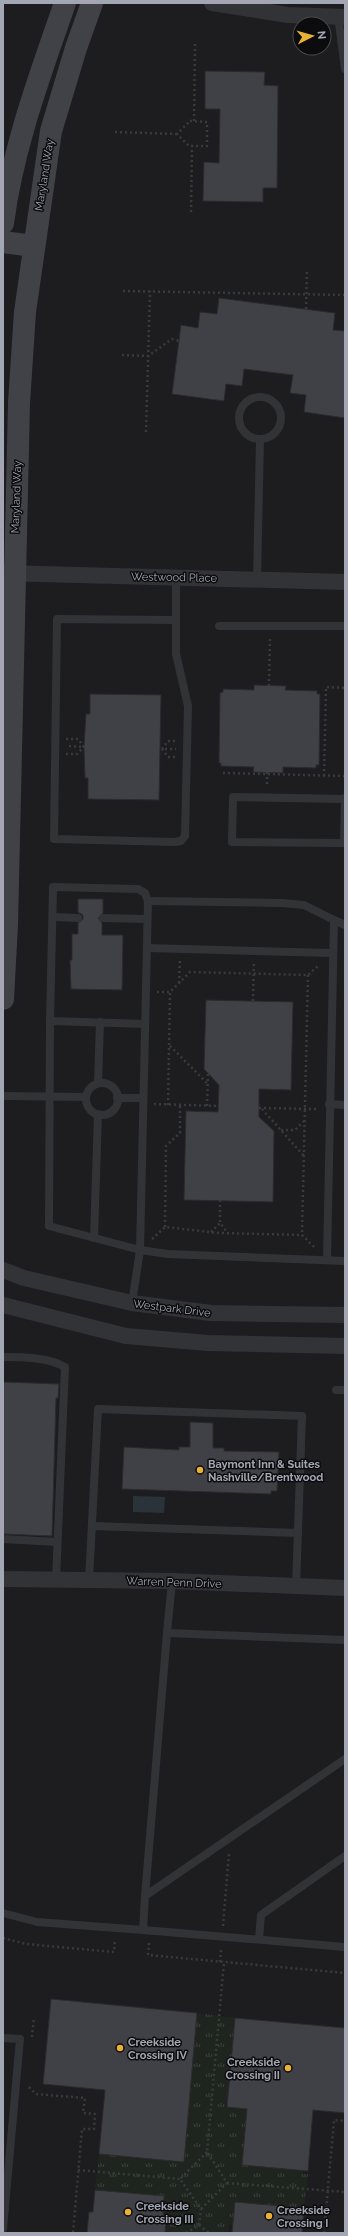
<svg xmlns="http://www.w3.org/2000/svg" width="348" height="2236" font-family="Raleway,sans-serif">
  <style>
    .built { fill: #1d1d20; fill-rule: evenodd }
    .grass { fill: url(#grass-tufts) }
    .water { fill: #2b333a }
    .building { fill: #404146; stroke: #2b2b2f }
    .lines { fill: none; stroke-linecap: round; stroke-linejoin: round }
    .path { stroke: #393a3e; stroke-width: 2.5; stroke-dasharray: 2 3; stroke-linecap: butt }
    .service { stroke: #323337; stroke-width: 8 }
    .minor { stroke: #323337; stroke-width: 16 }
    .secondary { stroke: #414247; stroke-width: 22 }
    .poi-dot { fill: #e7b235; stroke: #0c0c0e; stroke-width: 1.5 }
    .labels { text-anchor: middle; stroke-width: 3; stroke-linejoin: round; paint-order: stroke }
    .street-label { font-size: 11px; fill: #a3a7b3; stroke: #0c0c0e }
    .poi-label { font-size: 11px; font-weight: bold; fill: #a3a7b3; stroke: #0c0c0e; text-anchor: start }
  </style>
  <defs>
    <pattern id="grass-tufts" width="24" height="20" patternUnits="userSpaceOnUse"><rect width="24" height="20" fill="#1e251f"/><path d="M3 7l-1-3M5 7V3M7 7l1-3M15 17l-1-3M17 17v-4M19 17l1-3" fill="none" stroke="#3c423d"/></pattern>
  </defs>
  <rect width="100%" height="100%" fill="#111113"/>
  <path class="built" d="M 3,3 L 345,3 L 345,2233 L 3,2233 ZM 300,24 L 324,24 L 324,48 L 300,48 Z"/>
  <path class="grass" d="M 197,2013 L 235,2018 L 227,2107 L 247,2109 L 242,2165 L 303,2170 L 303,2174 L 308,2174 L 304,2208 L 235,2202 L 233,2225 L 229,2224 L 228,2233 L 165,2233 L 166,2219 L 163,2218 L 164,2196 L 95,2190 L 99,2154 L 184,2162 Z"/>
  <path class="water" d="M 133,1496 L 165,1497 L 164,1513 L 133,1512 Z"/>
  <g class="building">
    <path d="M 205,71 L 265,72 L 264,85 L 278,86 L 277,188 L 263,188 L 263,202 L 203,201 L 204,162 L 219,163 L 220,109 L 205,109 Z"/>
    <path d="M 219,298 L 335,313 L 333,330 L 345,331 L 345,418 L 304,412 L 306,395 L 290,393 L 293,375 L 244,369 L 242,386 L 226,384 L 224,401 L 172,394 L 181,325 L 198,328 L 200,312 L 217,314 Z"/>
    <path d="M 254,685 L 286,686 L 285,690 L 317,691 L 317,694 L 320,694 L 319,765 L 316,765 L 316,768 L 283,767 L 283,773 L 253,772 L 254,767 L 221,766 L 221,763 L 219,763 L 220,693 L 223,692 L 223,689 L 254,690 Z"/>
    <path d="M 90,694 L 161,695 L 159,800 L 88,799 L 88,778 L 85,778 L 84,747 L 86,714 L 90,714 Z"/>
    <path d="M 78,899 L 103,899 L 103,913 L 98,918 L 102,923 L 102,935 L 123,935 L 122,990 L 71,989 L 70,960 L 72,960 L 72,934 L 78,934 L 78,923 L 83,919 L 83,915 L 78,912 Z"/>
    <path d="M 206,1000 L 293,1002 L 291,1090 L 259,1089 L 259,1117 L 274,1131 L 273,1202 L 184,1200 L 186,1111 L 218,1112 L 219,1085 L 204,1069 Z"/>
    <path d="M 3,1382 L 59,1384 L 58,1398 L 56,1398 L 52,1536 L 3,1534 Z"/>
    <path d="M 190,1422 L 213,1423 L 213,1448 L 224,1448 L 224,1451 L 279,1452 L 277,1491 L 271,1491 L 271,1494 L 122,1489 L 124,1447 L 179,1450 L 179,1447 L 190,1447 Z"/>
    <path d="M 51,1999 L 197,2013 L 184,2162 L 99,2154 L 105,2090 L 43,2084 Z"/>
    <path d="M 235,2018 L 345,2028 L 345,2113 L 313,2110 L 308,2171 L 242,2165 L 247,2109 L 227,2107 Z"/>
    <path d="M 95,2190 L 164,2196 L 163,2218 L 166,2219 L 165,2233 L 87,2233 L 89,2212 L 93,2212 Z"/>
    <path d="M 235,2202 L 304,2208 L 302,2233 L 232,2233 Z"/>
  </g>
  <g class="lines">
    <g class="path">
      <path d="M 190,121 L 207,122 L 207,146 L 189,146 L 177,134 Z"/>
      <path d="M 194,121 L 195,43"/>
      <path d="M 115,132 L 177,134"/>
      <path d="M 191,212 L 192,146"/>
      <path d="M 123,291 L 345,295"/>
      <path d="M 306,309 L 307,270"/>
      <path d="M 122,355 L 148,356 L 172,339 L 179,341"/>
      <path d="M 146,432 L 150,291"/>
      <path d="M 269,686 L 270,638"/>
      <path d="M 66,739 L 78,739 L 84,747 L 67,746"/>
      <path d="M 175,741 L 168,741 L 162,749 L 176,749"/>
      <path d="M 162,749 L 168,757 L 176,757"/>
      <path d="M 66,754 L 77,754 L 84,747"/>
      <path d="M 267,772 L 267,786"/>
      <path d="M 223,773 L 345,776"/>
      <path d="M 324,776 L 326,687 L 345,688"/>
      <path d="M 308,975 L 302,1235 L 314,1247"/>
      <path d="M 179,983 L 180,960"/>
      <path d="M 157,992 L 170,992"/>
      <path d="M 253,1001 L 254,962"/>
      <path d="M 170,1046 L 208,1084"/>
      <path d="M 154,1104 L 219,1106"/>
      <path d="M 168,1105 L 170,992 L 190,972 L 308,975 L 319,965"/>
      <path d="M 207,1106 L 208,1073"/>
      <path d="M 259,1108 L 318,1109"/>
      <path d="M 262,1109 L 304,1156"/>
      <path d="M 281,1130 L 295,1130 L 305,1120"/>
      <path d="M 220,1200 L 220,1223"/>
      <path d="M 165,1227 L 166,1146 L 180,1133 L 180,1105"/>
      <path d="M 211,1232 L 220,1223 L 228,1233"/>
      <path d="M 152,1239 L 165,1227 L 219,1233 L 302,1235"/>
      <path d="M 223,1926 L 229,1853"/>
      <path d="M 3,1938 L 26,1944 L 114,1952 L 115,1939"/>
      <path d="M 149,1943 L 148,1955 L 345,1973"/>
      <path d="M 220,1962 L 221,1949"/>
      <path d="M 32,2037 L 34,2017"/>
      <path d="M 29,2087 L 36,2094 L 85,2098 L 83,2113 L 95,2114 L 94,2129 L 82,2129 L 73,2233"/>
      <path d="M 207,2152 L 180,2179 L 201,2209 L 227,2183 L 207,2152 L 224,1962"/>
      <path d="M 78,2170 L 180,2179"/>
      <path d="M 227,2183 L 345,2192"/>
      <path d="M 199,2225 L 201,2209"/>
      <path d="M 199,2225 L 209,2233"/>
      <path d="M 186,2233 L 199,2225"/>
      <path d="M 324,2233 L 334,2120 L 345,2121"/>
    </g>
    <g class="service">
      <path d="M 338,16 L 345,69"/>
      <circle cx="260" cy="418" r="21"/>
      <path d="M 176,577 L 176,654 L 188,706 L 185,836 L 181,841 L 175,842 L 54,839 L 57,619 L 176,620"/>
      <path d="M 257,579 L 260,440"/>
      <path d="M 219,626 L 345,626"/>
      <path d="M 345,799 L 233,797 L 232,842 L 344,843 L 345,798"/>
      <path d="M 148,901 L 282,903 L 304,905 L 334,920 L 327,1260"/>
      <path d="M 53,917 L 78,918"/>
      <path d="M 103,918 L 147,919"/>
      <path d="M 334,920 L 345,925"/>
      <path d="M 147,948 L 332,953"/>
      <path d="M 50,1021 L 145,1024"/>
      <path d="M 98,1083 L 100,1022"/>
      <circle cx="102" cy="1099" r="16"/>
      <path d="M 3,1096 L 86,1097"/>
      <path d="M 117,1098 L 143,1098"/>
      <path d="M 329,1104 L 345,1105"/>
      <path d="M 94,1238 L 98,1114"/>
      <path d="M 132,1303 L 140,1250 L 148,901 L 145,893 L 138,889 L 53,887 L 50,1021 L 49,1226 L 140,1250 L 168,1254 L 345,1261"/>
      <path d="M 3,1357 C 23,1357 47,1357 65,1367 L 56,1580"/>
      <path d="M 336,1390 L 345,1390"/>
      <path d="M 92,1526 L 298,1533"/>
      <path d="M 3,1539 L 57,1542"/>
      <path d="M 89,1580 L 98,1409 L 302,1416 L 296,1587"/>
      <path d="M 172,1581 L 167,1633 L 345,1640"/>
      <path d="M 145,1896 L 167,1633"/>
      <path d="M 3,1913 L 37,1922 L 143,1930 L 145,1896 L 345,1759"/>
      <path d="M 143,1930 L 345,1947"/>
      <path d="M 259,1939 L 261,1915 L 345,1856"/>
      <path d="M 3,2038 L 20,2039 L 3,2229"/>
    </g>
    <g class="minor">
      <path d="M 212,3 L 288,15 L 345,17"/>
      <path d="M 3,573 L 345,582"/>
      <path d="M 3,1270 L 24,1278 L 132,1303 L 211,1313 L 345,1315"/>
      <path d="M 3,1305 L 126,1336 L 208,1343 L 345,1346"/>
      <path d="M 3,1579 L 172,1581 L 345,1588"/>
    </g>
    <g class="secondary">
      <path d="M 3,223 C 13,147 40,75 65,3"/>
      <path d="M 3,242 L 33,246"/>
      <path d="M 3,999 L 7,925 L 19,403 L 25,312 L 51,131 L 76,48 L 92,3"/>
    </g>
  </g>
  <g class="poi-dot">
    <circle cx="200" cy="1470" r="4"/>
    <circle cx="120" cy="2048" r="4"/>
    <circle cx="288" cy="2068" r="4"/>
    <circle cx="128" cy="2212" r="4"/>
    <circle cx="269" cy="2216" r="4"/>
  </g>
  <g class="labels">
    <g class="street-label">
      <text transform="translate(44 175) rotate(-81)" y="4">Maryland Way</text>
      <text transform="translate(16 497) rotate(-88)" y="4">Maryland Way</text>
      <text transform="translate(174 577) rotate(1)" y="4">Westwood Place</text>
      <text transform="translate(172 1308) rotate(7)" y="4">Westpark Drive</text>
      <text transform="translate(174 1582) rotate(2)" y="4">Warren Penn Drive</text>
    </g>
    <g class="poi-label">
      <text x="208" y="1468">Baymont Inn &amp; Suites<tspan x="208" dy="13">Nashville/Brentwood</tspan></text>
      <text x="128" y="2046">Creekside<tspan x="128" dy="13">Crossing IV</tspan></text>
      <text x="280" y="2066" text-anchor="end">Creekside<tspan x="280" dy="13">Crossing II</tspan></text>
      <text x="136" y="2210">Creekside<tspan x="136" dy="13">Crossing III</tspan></text>
      <text x="277" y="2214">Creekside<tspan x="277" dy="13">Crossing I</tspan></text>
    </g>
  </g>
  <rect width="348" height="2236" fill="none" stroke="#a3a7b3" stroke-width="8"/>
  <g transform="translate(312 36) rotate(84)"><circle r="19" fill="#0c0c0e" stroke="#484a50"/>
  <path d="M0-3L7 15L0 10L-7 15Z" fill="#e7b235"/>
  <text y="-6" font-size="11" font-weight="bold" text-anchor="middle" fill="#a3a7b3">N</text>
  </g>
</svg>
